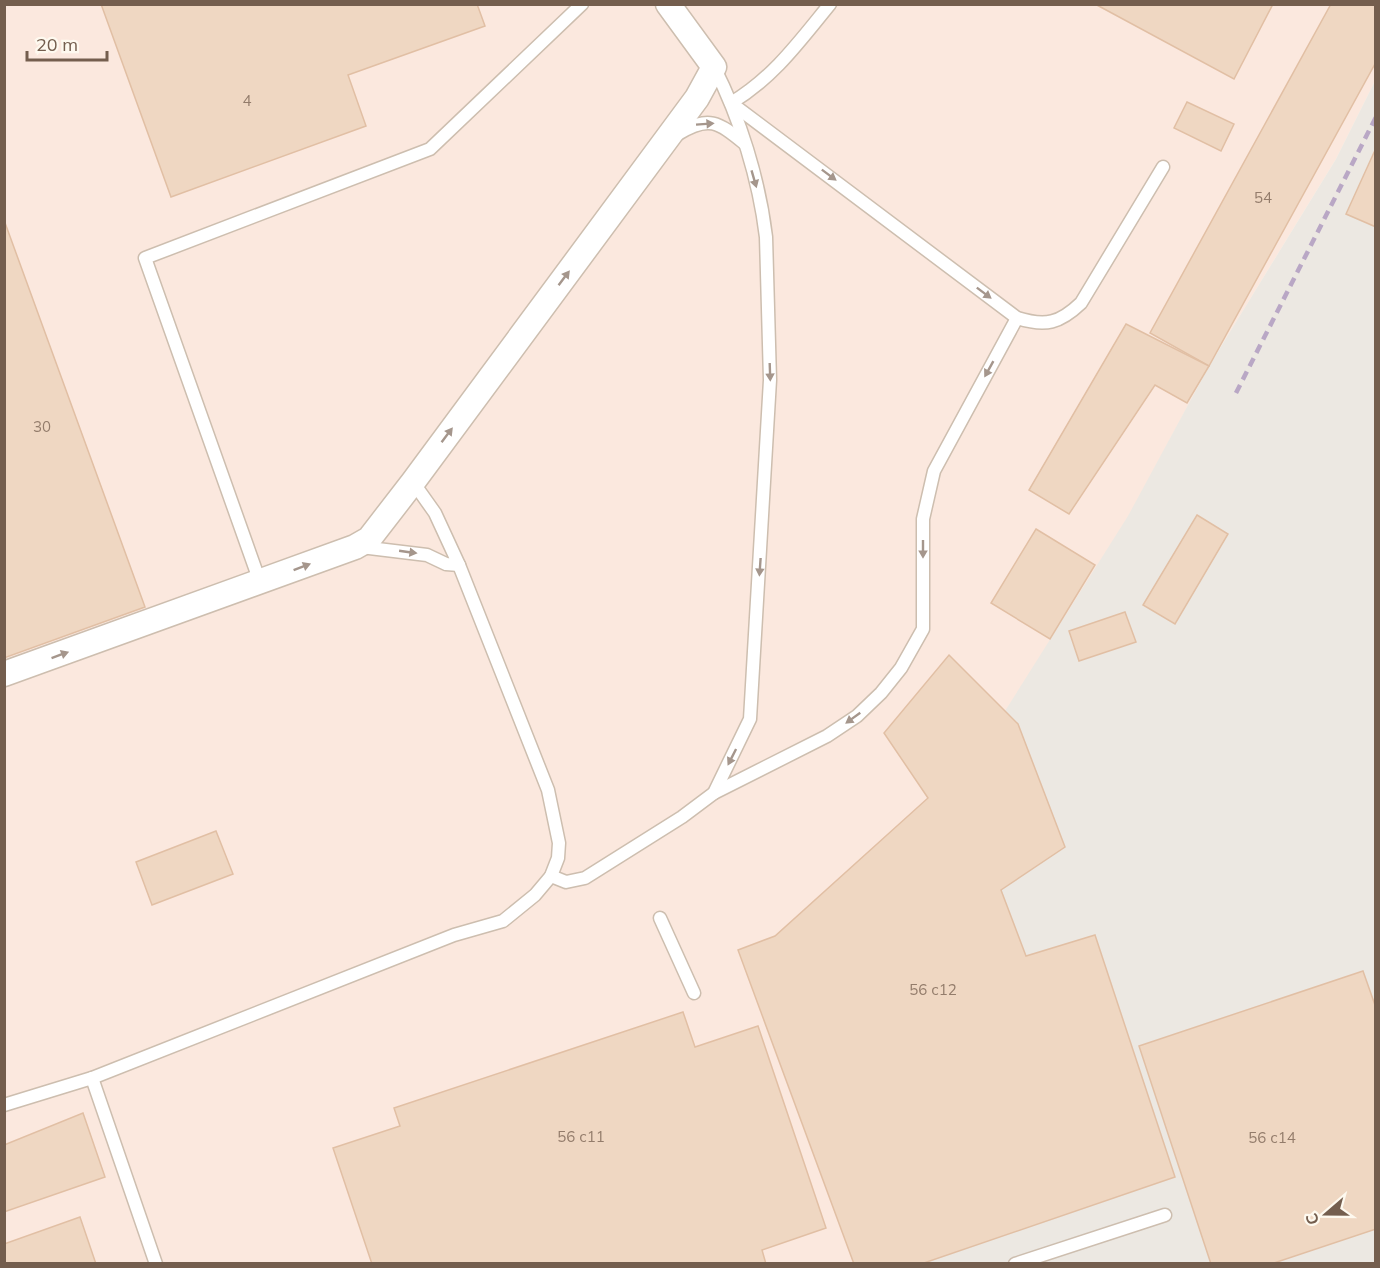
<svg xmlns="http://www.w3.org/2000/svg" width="1380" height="1268" font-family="Mulish,sans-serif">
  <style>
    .commercial { fill: #fbe8de }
    .industrial { fill: #ece8e2 }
    .building { fill: #efd7c2; stroke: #e1bfa4; stroke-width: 1.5 }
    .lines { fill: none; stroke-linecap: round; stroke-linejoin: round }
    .service-casing { stroke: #cdbeaf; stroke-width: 15 }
    .minor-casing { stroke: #cdbeaf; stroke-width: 27 }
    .service { stroke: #fff; stroke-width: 12 }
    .minor { stroke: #fff; stroke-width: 24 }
    .rail { stroke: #b9a7c5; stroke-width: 4.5; stroke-dasharray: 9 6; stroke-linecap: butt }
    .oneway { fill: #a5968c }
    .labels { text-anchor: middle; stroke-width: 4.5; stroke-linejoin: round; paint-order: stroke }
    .number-label { font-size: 15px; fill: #937c6b }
  </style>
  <rect width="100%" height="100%" fill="#fbf5e9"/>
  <path class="commercial" d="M 5,5 L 1375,5 L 1375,81 L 1336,159 L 1209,366 L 1018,724 L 1095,935 L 1175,1177 L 921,1263 L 5,1264 Z"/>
  <path class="industrial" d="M 1375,81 L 1375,1263 L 921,1264 L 1175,1177 L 1095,935 L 1026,956 L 1001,890 L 1018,724 L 1005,711 L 1128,516 L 1209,366 L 1336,159 Z"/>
  <g class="building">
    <path d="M 101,4 L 477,4 L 485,26 L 348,75 L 366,126 L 171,197 Z"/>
    <path d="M 1095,4 L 1273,4 L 1234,79 Z"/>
    <path d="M 1331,4 L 1376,4 L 1376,62 L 1209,366 L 1150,333 Z"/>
    <path d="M 1187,102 L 1234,124 L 1221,151 L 1174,128 Z"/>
    <path d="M 1376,148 L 1376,227 L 1346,214 Z"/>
    <path d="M 4,220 L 145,607 L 4,658 Z"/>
    <path d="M 1126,324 L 1209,366 L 1187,403 L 1155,385 L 1069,514 L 1029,490 Z"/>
    <path d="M 1197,515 L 1228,534 L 1175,624 L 1143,605 Z"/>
    <path d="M 1036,529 L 1095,565 L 1050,639 L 991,603 Z"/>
    <path d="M 1125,612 L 1136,642 L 1079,661 L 1069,631 Z"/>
    <path d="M 949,655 L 1018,724 L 1065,847 L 1001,890 L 1026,956 L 1095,935 L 1175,1177 L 921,1264 L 854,1264 L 738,950 L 775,936 L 928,798 L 884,733 Z"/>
    <path d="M 216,831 L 233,874 L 152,905 L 136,862 Z"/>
    <path d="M 1363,971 L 1376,1008 L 1376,1229 L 1271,1264 L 1211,1264 L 1139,1046 Z"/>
    <path d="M 683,1012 L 695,1047 L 758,1026 L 826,1228 L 762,1250 L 766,1264 L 372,1264 L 333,1148 L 400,1126 L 394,1108 Z"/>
    <path d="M 83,1113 L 105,1177 L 4,1212 L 4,1145 Z"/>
    <path d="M 80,1217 L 96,1264 L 4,1264 L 4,1244 Z"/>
  </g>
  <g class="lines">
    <g class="service-casing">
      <g id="service">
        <path d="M 731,103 L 1017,318 C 1046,327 1060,323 1081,303 L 1163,167"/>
        <path d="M 731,103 C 773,78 799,42 830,4"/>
        <path d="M 678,134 C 709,115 718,122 744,143"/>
        <path d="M 361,547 L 427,555 L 446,564 L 459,565"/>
        <path d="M 260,582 L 145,258 L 430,149 L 582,4"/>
        <path d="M 714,793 L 827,736 L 857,716 L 881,693 L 901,668 L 923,629 L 923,519 L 934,471 L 1017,318"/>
        <path d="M 551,876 L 566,882 L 585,878 L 682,817 L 714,793 L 750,719 L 770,380 L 766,237 C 759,179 740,118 714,67"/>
        <path d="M 660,918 L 694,993"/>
        <path d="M 92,1078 L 156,1264"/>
        <path d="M 4,1105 L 92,1078 L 454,935 L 503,921 L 535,895 L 551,876 L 558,858 L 559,843 L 548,790 L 459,565 L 435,513 L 413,482"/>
        <path d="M 1015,1264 L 1165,1215"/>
      </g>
    </g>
    <g class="minor-casing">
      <path id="minor" d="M 4,674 L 355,547 L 369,539 L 413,482 L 697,98 L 714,67 L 668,4"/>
    </g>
    <use href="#service" class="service"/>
    <use href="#minor" class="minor"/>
    <path class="rail" d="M 1236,393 L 1376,117"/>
  </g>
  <defs><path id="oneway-solid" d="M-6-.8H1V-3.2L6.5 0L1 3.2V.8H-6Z" transform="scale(1.5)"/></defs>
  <g class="oneway">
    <use href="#oneway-solid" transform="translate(705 124) rotate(-4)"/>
    <use href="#oneway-solid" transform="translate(829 175) rotate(37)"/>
    <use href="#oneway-solid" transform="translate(754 179) rotate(74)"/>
    <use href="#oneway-solid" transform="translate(564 278) rotate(-53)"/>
    <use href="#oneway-solid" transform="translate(984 293) rotate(37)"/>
    <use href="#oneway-solid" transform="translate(989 369) rotate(119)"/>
    <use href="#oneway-solid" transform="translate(770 372) rotate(88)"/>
    <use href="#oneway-solid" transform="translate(447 435) rotate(-53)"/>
    <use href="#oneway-solid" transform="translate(923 549) rotate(90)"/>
    <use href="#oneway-solid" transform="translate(408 552) rotate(8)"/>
    <use href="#oneway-solid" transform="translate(302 567) rotate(-21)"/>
    <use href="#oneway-solid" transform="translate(760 567) rotate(94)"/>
    <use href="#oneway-solid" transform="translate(60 655) rotate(-20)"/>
    <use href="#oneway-solid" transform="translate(853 718) rotate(144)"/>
    <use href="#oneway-solid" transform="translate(732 757) rotate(117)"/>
  </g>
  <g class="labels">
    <g class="number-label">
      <text x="247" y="106">4</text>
      <text x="1263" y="203">54</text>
      <text x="42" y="432">30</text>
      <text x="933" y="995">56 с12</text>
      <text x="581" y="1142">56 с11</text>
      <text x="1272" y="1143">56 с14</text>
    </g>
  </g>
  <rect width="1380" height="1268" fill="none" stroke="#745e4e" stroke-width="12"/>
  <g transform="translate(1326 1214) rotate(250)" stroke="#fef9ef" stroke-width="4.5" paint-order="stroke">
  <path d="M0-4.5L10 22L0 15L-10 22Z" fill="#745e4e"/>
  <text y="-9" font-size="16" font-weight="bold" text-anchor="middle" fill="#745e4e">С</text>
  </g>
  <path d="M27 51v9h80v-9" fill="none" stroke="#745e4e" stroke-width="3"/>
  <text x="36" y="51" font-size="18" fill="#745e4e" stroke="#fef9ef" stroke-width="4.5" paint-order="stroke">20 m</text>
</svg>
